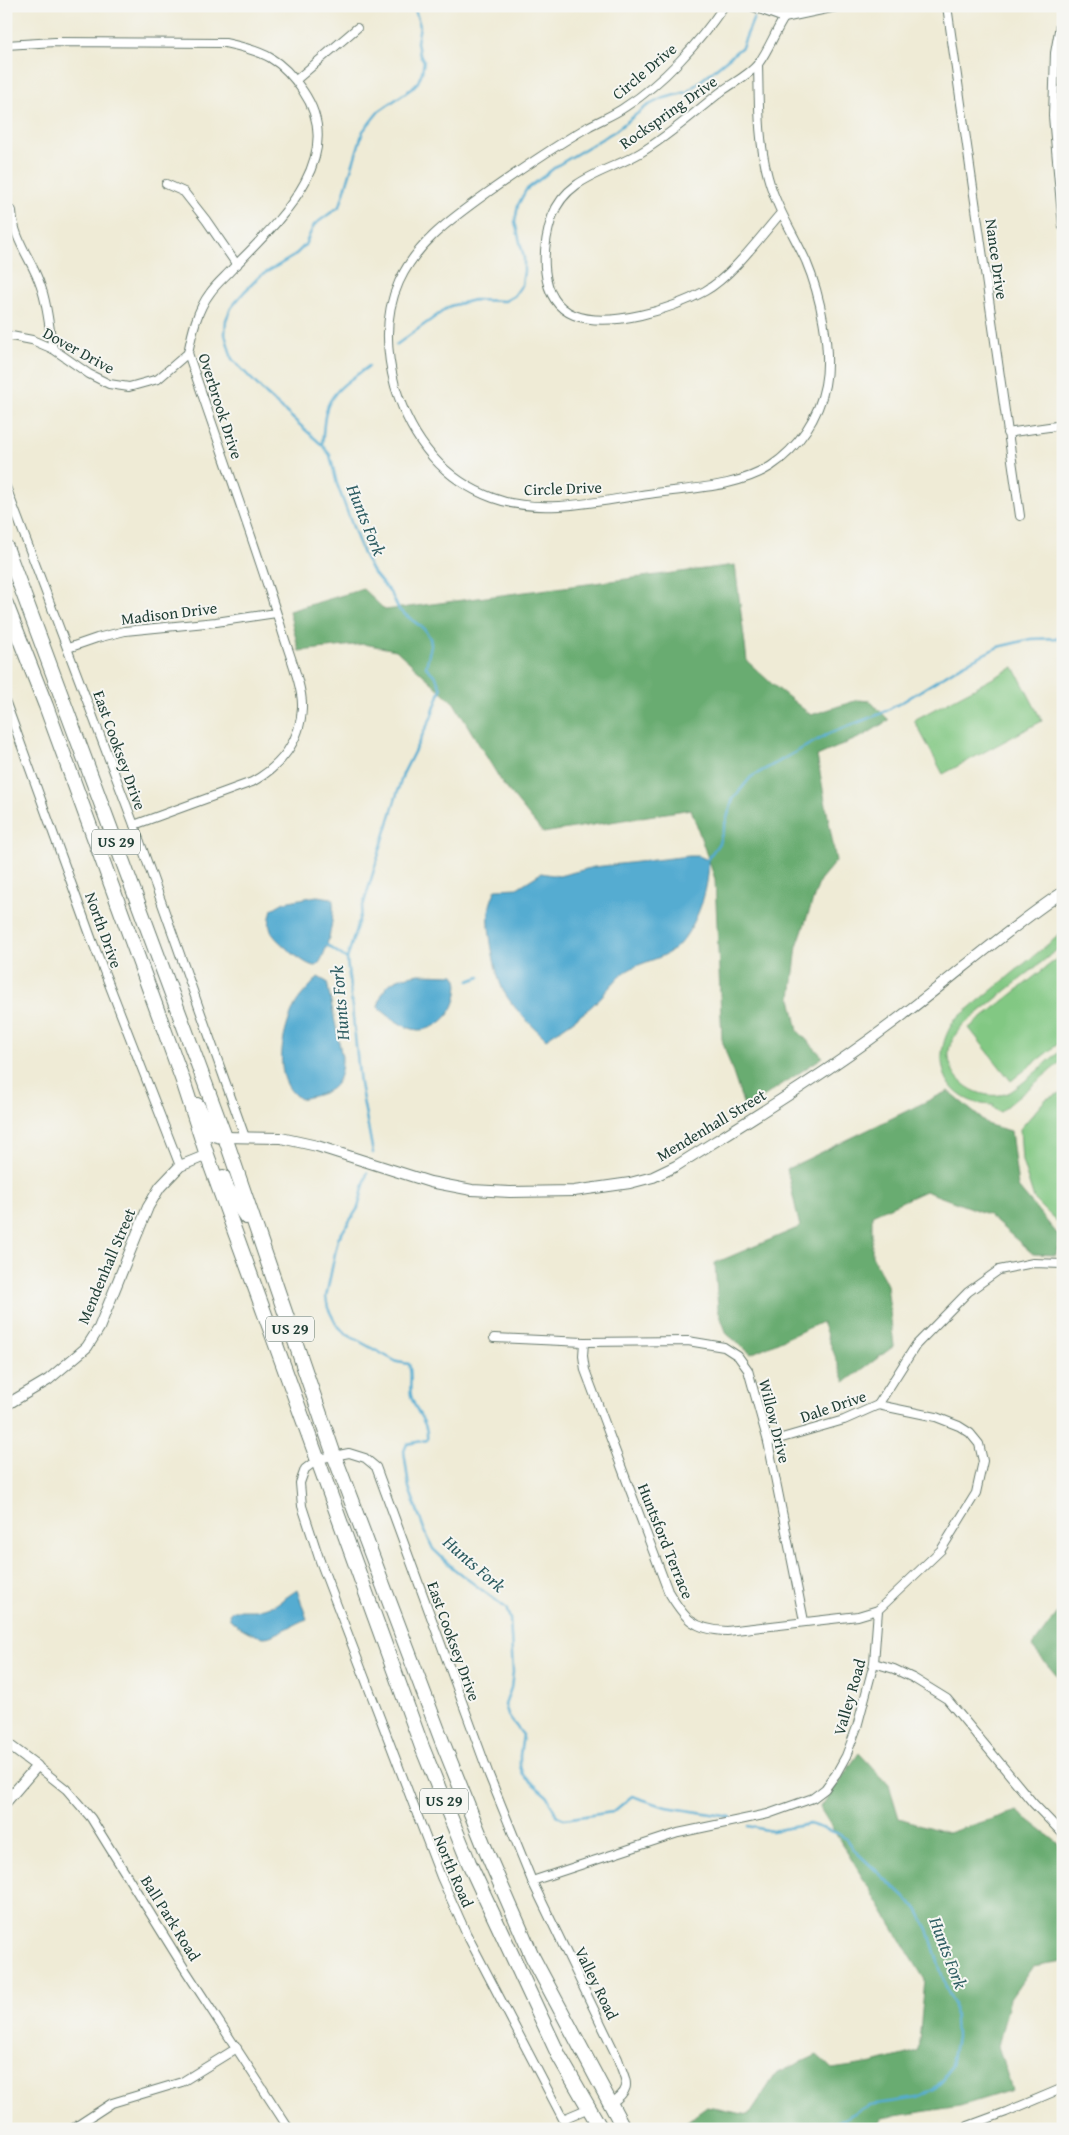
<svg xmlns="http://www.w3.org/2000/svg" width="1069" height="2135" font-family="'Gentium Book Plus',serif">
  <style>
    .green { fill: #82c883; stroke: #50825c }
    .forest { fill: #69ac71; stroke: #447452 }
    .water { fill: #54acd1; stroke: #3a7482 }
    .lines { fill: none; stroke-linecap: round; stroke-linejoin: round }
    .stream { stroke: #54acd1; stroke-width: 2.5 }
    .street-casing { stroke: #687a6d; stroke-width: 10 }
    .secondary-casing { stroke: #687a6d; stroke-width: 12 }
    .highway-casing { stroke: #687a6d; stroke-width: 16 }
    .street { stroke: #fff; stroke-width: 8 }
    .secondary { stroke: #fff; stroke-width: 10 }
    .highway { stroke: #fff; stroke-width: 14 }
    .labels { text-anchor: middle; stroke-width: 4; stroke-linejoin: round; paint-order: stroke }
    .shield { fill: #f6f6f2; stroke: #60746d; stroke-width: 1 }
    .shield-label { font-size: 15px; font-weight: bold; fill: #1f3d34 }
    .street-label { font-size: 16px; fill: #1f3d34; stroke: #f6f6f2 }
    .water-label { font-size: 18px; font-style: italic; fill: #2f5e63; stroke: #f6f6f2 }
  </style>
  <rect width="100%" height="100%" fill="#f6f6f2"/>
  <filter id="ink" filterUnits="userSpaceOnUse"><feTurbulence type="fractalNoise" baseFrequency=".02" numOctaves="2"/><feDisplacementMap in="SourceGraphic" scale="10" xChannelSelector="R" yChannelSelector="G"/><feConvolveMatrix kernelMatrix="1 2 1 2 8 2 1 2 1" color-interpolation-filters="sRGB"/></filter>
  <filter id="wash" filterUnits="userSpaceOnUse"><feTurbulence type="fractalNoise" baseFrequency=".0096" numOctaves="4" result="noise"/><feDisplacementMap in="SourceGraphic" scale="20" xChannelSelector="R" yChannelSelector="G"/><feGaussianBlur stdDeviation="1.12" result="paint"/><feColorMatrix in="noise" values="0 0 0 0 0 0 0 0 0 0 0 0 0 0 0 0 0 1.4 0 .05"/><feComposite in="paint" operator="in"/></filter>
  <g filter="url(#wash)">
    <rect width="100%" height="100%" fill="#efebd6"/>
    <g class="green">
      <path d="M 1014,667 L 1042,721 L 943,774 L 914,720 Z"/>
      <path d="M 1063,932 L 1063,945 L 962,1026 C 956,1033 951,1041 949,1050 C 946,1081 981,1103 1008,1093 C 1019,1088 1051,1058 1063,1049 L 1063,1060 L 999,1113 L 993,1107 L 994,1105 C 945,1105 928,1059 954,1021 Z"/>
      <path d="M 1063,954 L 1063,1040 L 1011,1081 L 969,1028 Z"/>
      <path d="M 1063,1092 L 1063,1228 L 1034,1199 L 1022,1161 L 1020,1129 L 1046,1099 Z"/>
    </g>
    <g class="forest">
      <path d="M 735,565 L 747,661 L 772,684 L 811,715 L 858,700 L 870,701 L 889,720 L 863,736 L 817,756 L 836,861 L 820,880 L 797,946 L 791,998 L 798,1031 L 823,1057 L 745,1109 L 722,1040 L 715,879 L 691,809 L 543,833 L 503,784 L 454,703 L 396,650 L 364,644 L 299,651 L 289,611 L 363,589 L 385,610 Z"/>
      <path d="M 948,1091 L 989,1125 L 1011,1131 L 1018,1187 L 1060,1237 L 1056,1255 L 1033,1254 L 987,1214 L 925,1191 L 872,1215 L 872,1255 L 887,1285 L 894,1346 L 845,1382 L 822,1322 L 751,1354 L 727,1334 L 718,1310 L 715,1263 L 800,1227 L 787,1169 Z"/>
      <path d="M 1063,1606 L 1063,1683 L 1032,1647 Z"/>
      <path d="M 859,1753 L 889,1785 L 899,1818 L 948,1833 L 1017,1811 L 1063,1847 L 1063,1961 L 1033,1966 L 1010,1999 L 998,2046 L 1012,2090 L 960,2106 L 882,2118 L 872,2129 L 676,2129 L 707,2107 L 749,2115 L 776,2074 L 817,2055 L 832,2069 L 873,2063 L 918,2051 L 925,1980 L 820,1808 Z"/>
    </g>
    <g class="water">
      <path d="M 689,856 L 699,856 L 708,860 C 711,886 695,933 673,950 C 656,962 635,962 619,977 C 610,986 602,997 593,1005 C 579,1018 562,1028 546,1039 C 531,1024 513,1009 503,990 C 495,973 487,929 489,911 C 490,903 493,896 496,889 L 517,888 L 541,873 L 559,876 L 594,867 Z"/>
      <path d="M 317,896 L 332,898 C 337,908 326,964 315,966 C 307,967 273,939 271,931 C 268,923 270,917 272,909 L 284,902 Z"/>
      <path d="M 419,974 L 454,975 C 459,981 458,986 457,993 C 455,1012 439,1030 418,1030 C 404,1029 388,1016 378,1007 C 384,981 395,978 419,974 Z"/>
      <path d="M 318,977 L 327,982 L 342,1057 C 342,1090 329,1093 300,1099 C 271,1080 282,1034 294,1007 C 299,996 311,986 318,977 Z"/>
      <path d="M 297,1590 L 307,1619 C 296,1622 273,1638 264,1637 C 253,1636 237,1626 230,1619 L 229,1614 L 233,1610 L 256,1610 L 275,1605 Z"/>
    </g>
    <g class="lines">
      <g class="stream">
        <path d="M 396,345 L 450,306 L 474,300 L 505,301 L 514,296 L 522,285 L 524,271 L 524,258 L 515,222 L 518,205 L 526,190 L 558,165 L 615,131 L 647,106 L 661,99 L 687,92 L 742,47 L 754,17"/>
        <path d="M 322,445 C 324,430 323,410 332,398 C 340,385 357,375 369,366"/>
        <path d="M 707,860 L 719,843 L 733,799 L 751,777 L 830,733 L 880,714 L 904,701 L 962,665 L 998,647 L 1031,639 L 1063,638"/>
        <path d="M 324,943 L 347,959"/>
        <path d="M 469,981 L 480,977"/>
        <path d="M 373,1153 L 360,1084 L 347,959 L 403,774 L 431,718 L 441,689 L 436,677 L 426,667 L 431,645 L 430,638 L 424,629 L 399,610 L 392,595 L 372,571 L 363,554 L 337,484 L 330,455 L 322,445 L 266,394 L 232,359 L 225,334 L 226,320 L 231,308 L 244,292 L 260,276 L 294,256 L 305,245 L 314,225 L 340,206 L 363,131 L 379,111 L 411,89 L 418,82 L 422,72 L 424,61 L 419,53 L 417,42 L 420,26 L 414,6"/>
        <path d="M 367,1173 L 358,1208 L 338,1239 L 326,1297 L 328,1308 L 336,1324 L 346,1334 L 397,1362 L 409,1364 C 413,1377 408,1389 412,1399 C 417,1414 429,1423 427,1440 L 407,1444 L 404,1451 L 409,1488 L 424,1529 L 433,1549 L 454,1569 L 506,1608 L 510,1619 L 513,1672 L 511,1688 L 505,1705 L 509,1717 L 523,1735 L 520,1755 L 520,1766 L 523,1775 L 547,1796 L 557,1816 L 564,1819 L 613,1812 L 632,1796 L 666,1807 L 731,1817"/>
        <path d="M 748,1826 L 772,1831 L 809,1824 L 837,1833 L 846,1839 L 852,1848 L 917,1909 L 928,1929 L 946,1988 L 954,2004 L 956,2037 L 951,2065 L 944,2079 L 934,2089 L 918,2098 L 869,2105 L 838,2122 L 830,2129"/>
      </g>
    </g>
  </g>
  <g filter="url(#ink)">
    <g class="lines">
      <g class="street-casing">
        <g id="street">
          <path d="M 724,6 C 699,43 663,83 625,107 C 614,115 600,120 588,127 C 553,147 520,170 487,193 C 453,218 417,242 399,282 C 384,315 386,352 395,386 C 411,438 441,479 493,498 C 540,516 606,500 655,493 C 692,488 739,487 771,466 C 798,448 819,417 825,385 C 832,349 820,294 806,261 C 793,233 776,207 768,177 C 758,141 759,102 758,64"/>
          <path d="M 751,6 L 784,18 L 841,6"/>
          <path d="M 947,6 L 1020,516"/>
          <path d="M 1063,8 L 1055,53 L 1053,116 L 1063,227"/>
          <path d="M 6,45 L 55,42 L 225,43 C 263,51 281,58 303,91 C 349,158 277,223 233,268 C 226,276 216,284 210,293 C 197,310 192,333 188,353 C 219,445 252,535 281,627 C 287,649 303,686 302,707 C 301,741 280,767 252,782 L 134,825"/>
          <path d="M 296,80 L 357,28"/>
          <path d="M 166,184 L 184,192 L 206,220 L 237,265"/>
          <path d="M 12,211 C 14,242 32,259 41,287 C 48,306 49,329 53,349"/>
          <path d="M 781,213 C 759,238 733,275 705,291 C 673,309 609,329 574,315 C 537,300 542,247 552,217 C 566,177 608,172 640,153 C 669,136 696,111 722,91 C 733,83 749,75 758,64 C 768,51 775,32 784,18"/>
          <path d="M 6,335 L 32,340 L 53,349 L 89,374 L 109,384 L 129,387 L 158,379 L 188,353"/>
          <path d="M 1007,433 L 1063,425"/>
          <path d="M 6,487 L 134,825 L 245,1137"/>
          <path d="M 68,648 L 97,638 L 125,631 L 216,622 L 276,613"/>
          <path d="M 6,703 L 93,943 L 180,1166"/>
          <path d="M 494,1338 L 584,1342 L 688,1341 L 724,1347 L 738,1356 L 748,1370 L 768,1442 L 804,1621"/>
          <path d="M 584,1342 L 583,1356 L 585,1370 L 668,1591 C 684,1618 693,1630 727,1631 L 858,1616 L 878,1610 L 941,1550 L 976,1493 L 983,1461 L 979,1444 L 970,1433 L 959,1426 L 936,1417 L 878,1405"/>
          <path d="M 878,1405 L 916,1345 L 968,1292 L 999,1270 L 1033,1263 L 1063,1264"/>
          <path d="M 768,1442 L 844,1420 L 878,1405"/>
          <path d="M 874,1663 L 894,1669 L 913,1678 L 947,1699 L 1033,1803 L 1063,1834"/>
          <path d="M 37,1766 L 66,1789 L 91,1818 L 186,1971 L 289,2129"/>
          <path d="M 532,1881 L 678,1833 L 768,1814 L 813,1798 L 825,1789 L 836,1774 L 846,1756 L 857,1727 L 874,1663 L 878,1610"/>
          <path d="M 589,2108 L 563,2119 L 466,1933 L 441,1877 L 320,1561 L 302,1506 L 300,1483 L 305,1469 L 318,1459 L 349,1453 L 365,1458 L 376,1467 L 489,1775 L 532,1881 L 618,2059 C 626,2083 634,2088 610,2104"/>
          <path d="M 968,2126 L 1006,2112 L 1063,2088"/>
          <path d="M 72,2129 L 112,2103 L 182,2082 L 237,2048"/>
        </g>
      </g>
      <g class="secondary-casing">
        <g id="secondary">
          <path d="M 225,1137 L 281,1138 L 317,1146 L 430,1182 L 472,1190 L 510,1192 L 574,1191 L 630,1183 L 653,1177 L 676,1166 C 749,1120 822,1076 891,1024 C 949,981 1003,932 1063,892"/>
          <path d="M 6,1405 L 48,1380 L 87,1347 L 99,1328 L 148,1207 L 160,1187 L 180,1166 L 207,1155"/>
          <path d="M 6,1743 L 37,1766 L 6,1802"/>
        </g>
      </g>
      <g class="highway-casing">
        <g id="highway">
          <path d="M 6,547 L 225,1137 L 334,1455 L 442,1741 L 487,1853 L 532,1956 L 624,2129"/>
          <path d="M 6,604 L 46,706 L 183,1081 L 207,1155 L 422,1747 L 469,1863 L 559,2056 L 601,2129"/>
          <path d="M 197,1105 L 213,1134 L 225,1137"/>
          <path d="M 223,1177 L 227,1188 L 246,1217"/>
        </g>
      </g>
      <use href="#street" class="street"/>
      <use href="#secondary" class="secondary"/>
      <use href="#highway" class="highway"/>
    </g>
  </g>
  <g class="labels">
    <g class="shield">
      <rect x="92" y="829.5" width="48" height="25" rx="4"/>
      <rect x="266" y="1316.5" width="48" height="25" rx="4"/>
      <rect x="420" y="1788.5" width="48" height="25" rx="4"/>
    </g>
    <g class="shield-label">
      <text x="116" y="847">US 29</text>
      <text x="290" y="1334">US 29</text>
      <text x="444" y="1806">US 29</text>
    </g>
    <g class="street-label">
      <text transform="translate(644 71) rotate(-40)" y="6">Circle Drive</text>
      <text transform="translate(668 112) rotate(-35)" y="6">Rockspring Drive</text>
      <text transform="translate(997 259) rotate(82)" y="6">Nance Drive</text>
      <text transform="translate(79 350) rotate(29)" y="6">Dover Drive</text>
      <text transform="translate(221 406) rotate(72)" y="6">Overbrook Drive</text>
      <text transform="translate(563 488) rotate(-2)" y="6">Circle Drive</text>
      <text transform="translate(169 613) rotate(-7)" y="6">Madison Drive</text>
      <text transform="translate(120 750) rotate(70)" y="6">East Cooksey Drive</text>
      <text transform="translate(104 930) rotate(70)" y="6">North Drive</text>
      <text transform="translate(711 1125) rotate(-31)" y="6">Mendenhall Street</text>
      <text transform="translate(106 1266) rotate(-67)" y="6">Mendenhall Street</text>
      <text transform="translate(833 1406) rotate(-19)" y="6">Dale Drive</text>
      <text transform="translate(775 1421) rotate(76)" y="6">Willow Drive</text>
      <text transform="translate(666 1541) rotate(68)" y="6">Huntsford Terrace</text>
      <text transform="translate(454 1641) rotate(70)" y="6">East Cooksey Drive</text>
      <text transform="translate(849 1697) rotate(-74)" y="6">Valley Road</text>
      <text transform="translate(454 1871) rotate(67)" y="6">North Road</text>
      <text transform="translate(171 1918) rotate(58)" y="6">Ball Park Road</text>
      <text transform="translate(597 1983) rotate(64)" y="6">Valley Road</text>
    </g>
    <g class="water-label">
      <text transform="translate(366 520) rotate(68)" y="6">Hunts Fork</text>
      <text transform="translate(340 1003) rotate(-95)" y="6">Hunts Fork</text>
      <text transform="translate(474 1564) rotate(41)" y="6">Hunts Fork</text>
      <text transform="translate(948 1953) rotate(69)" y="6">Hunts Fork</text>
    </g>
  </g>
  <rect width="1069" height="2135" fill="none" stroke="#f6f6f2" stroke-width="25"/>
</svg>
